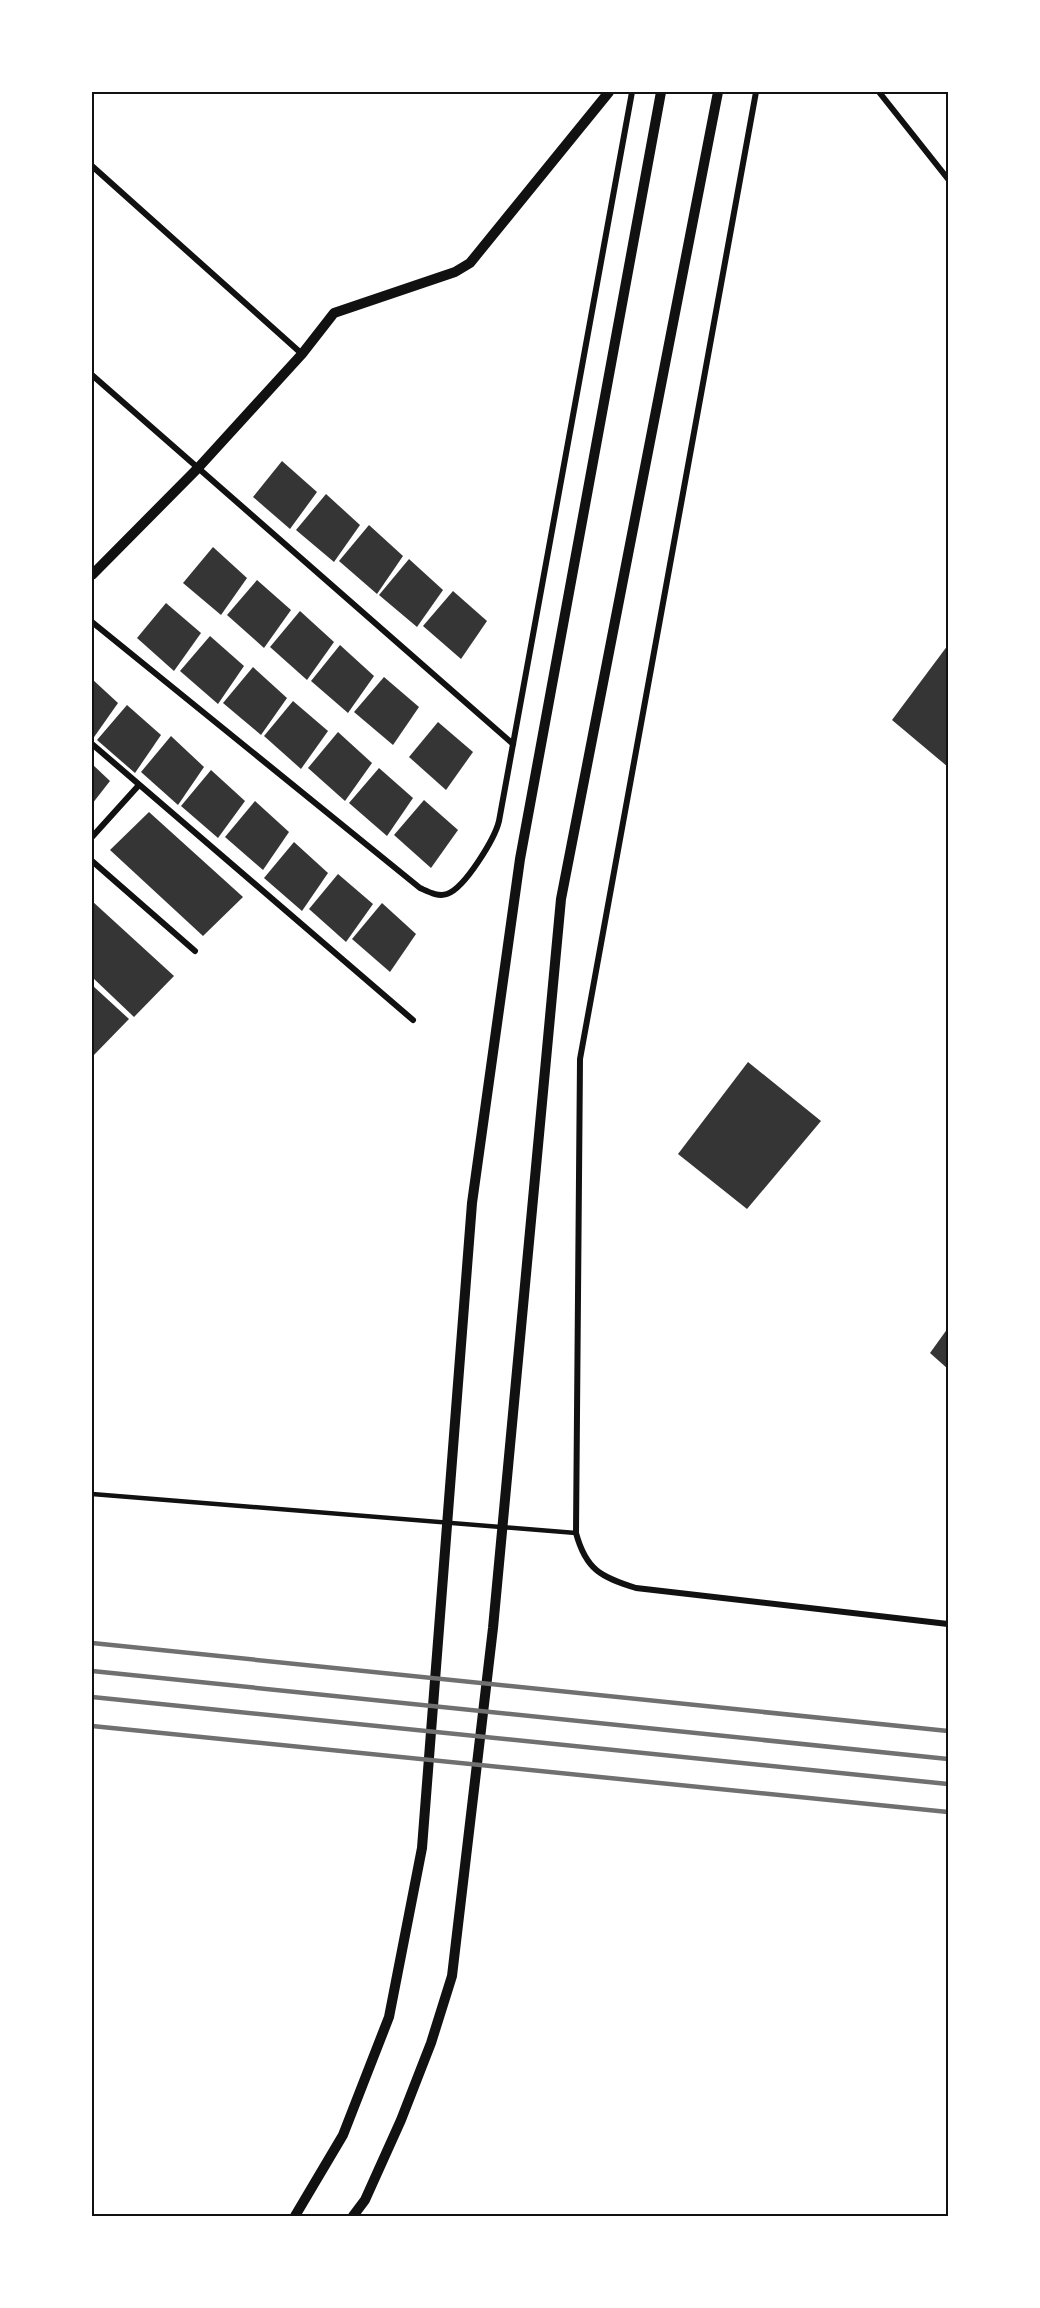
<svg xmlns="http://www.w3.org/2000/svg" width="1040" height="2308" font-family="Inter,sans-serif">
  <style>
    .building { fill: #353535 }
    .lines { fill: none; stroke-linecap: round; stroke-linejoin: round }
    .service { stroke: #111; stroke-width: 4.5 }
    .minor { stroke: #111; stroke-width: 6 }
    .tertiary { stroke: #111; stroke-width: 10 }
    .rail { stroke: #707070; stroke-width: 4.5 }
    .neatline { fill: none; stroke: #111; stroke-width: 2 }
  </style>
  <rect width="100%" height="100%" fill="#fff"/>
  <g class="building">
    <path d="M 282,461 L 317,492 L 290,529 L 253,497 Z"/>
    <path d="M 326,494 L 360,525 L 334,562 L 296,530 Z"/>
    <path d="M 369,525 L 403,556 L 377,594 L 339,561 Z"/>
    <path d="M 213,547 L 247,578 L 221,615 L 183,583 Z"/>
    <path d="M 409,559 L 443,590 L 417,627 L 379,595 Z"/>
    <path d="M 257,580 L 291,610 L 264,648 L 227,615 Z"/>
    <path d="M 453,591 L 487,621 L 461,659 L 423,626 Z"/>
    <path d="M 166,603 L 201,633 L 174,671 L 137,638 Z"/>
    <path d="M 300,611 L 334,642 L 307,680 L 270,647 Z"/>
    <path d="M 210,636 L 244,666 L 218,704 L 180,671 Z"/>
    <path d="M 340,645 L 374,676 L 348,713 L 311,681 Z"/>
    <path d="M 948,645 L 948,767 L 892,720 Z"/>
    <path d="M 253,667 L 287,698 L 261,735 L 223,703 Z"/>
    <path d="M 384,677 L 419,707 L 393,745 L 354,712 Z"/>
    <path d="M 92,679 L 118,703 L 92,740 Z"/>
    <path d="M 293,701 L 328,731 L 301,769 L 264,736 Z"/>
    <path d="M 127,705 L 161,735 L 135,773 L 97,740 Z"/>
    <path d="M 438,722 L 473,752 L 446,790 L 409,757 Z"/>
    <path d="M 338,732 L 372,763 L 345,801 L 308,768 Z"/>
    <path d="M 171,736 L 204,767 L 178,805 L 141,772 Z"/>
    <path d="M 92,764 L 110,781 L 92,804 Z"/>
    <path d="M 379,768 L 413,798 L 387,836 L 349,803 Z"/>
    <path d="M 211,770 L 245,801 L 218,838 L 181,806 Z"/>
    <path d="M 424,800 L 458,830 L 431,868 L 394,835 Z"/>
    <path d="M 255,801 L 289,832 L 263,870 L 225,837 Z"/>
    <path d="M 149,812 L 243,897 L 203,936 L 110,850 Z"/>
    <path d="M 294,842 L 328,873 L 302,911 L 264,878 Z"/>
    <path d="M 338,874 L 373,904 L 346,942 L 309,909 Z"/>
    <path d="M 92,901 L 174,976 L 134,1017 L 92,977 Z"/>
    <path d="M 382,903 L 416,934 L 390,972 L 352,939 Z"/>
    <path d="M 92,985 L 129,1019 L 92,1057 Z"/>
    <path d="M 748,1062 L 821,1121 L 747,1209 L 678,1154 Z"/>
    <path d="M 948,1328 L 948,1369 L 930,1353 Z"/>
  </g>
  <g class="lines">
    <path class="service" d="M 92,1494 L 576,1533"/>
    <g class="minor">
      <path d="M 756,92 L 580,1059 L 576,1533 C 586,1570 601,1577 636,1588 L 948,1624"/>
      <path d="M 879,92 L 948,179"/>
      <path d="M 92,166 L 302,354"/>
      <path d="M 92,375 L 513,744"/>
      <path d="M 92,622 L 420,888 C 429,892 438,897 447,894 C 465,888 495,838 499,821 L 632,92"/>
      <path d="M 92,744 L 413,1020"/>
      <path d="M 92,837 L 139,785"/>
      <path d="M 92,861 L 195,951"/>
    </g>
    <g class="tertiary">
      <path d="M 92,575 L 198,468 L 302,354 L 334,313 L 455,272 L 470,263 L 609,92"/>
      <path d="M 295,2216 L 343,2135 L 389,2017 L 422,1848 L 472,1203 L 520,859 L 661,92"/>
      <path d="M 353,2216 L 365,2200 L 401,2120 L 431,2043 L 452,1976 L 493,1628 L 561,899 L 718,92"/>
    </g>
    <g class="rail">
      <path d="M 92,1643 L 948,1731"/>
      <path d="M 92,1671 L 948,1759"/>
      <path d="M 92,1697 L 948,1784"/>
      <path d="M 92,1726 L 948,1812"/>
    </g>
  </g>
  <rect width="1040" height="2308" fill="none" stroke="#ffffff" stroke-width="186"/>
  <rect x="93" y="93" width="854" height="2122" class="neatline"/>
</svg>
